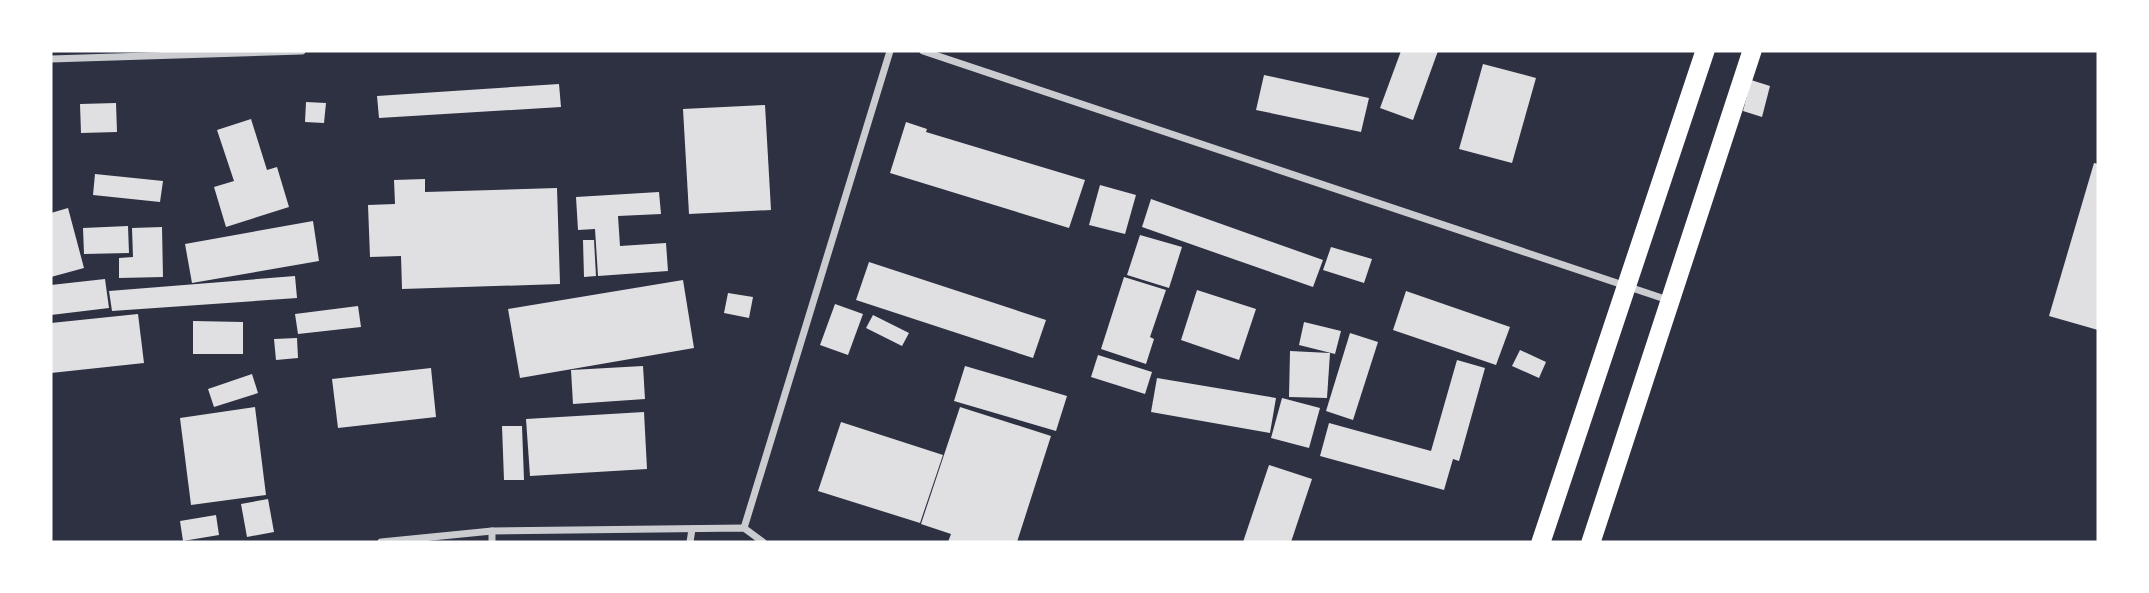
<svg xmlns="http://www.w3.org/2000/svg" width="2149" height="593" font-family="Overpass,sans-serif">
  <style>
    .building { fill: #e0e0e3 }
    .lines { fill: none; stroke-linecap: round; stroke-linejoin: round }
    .minor { stroke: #caccd0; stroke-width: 7 }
    .trunk { stroke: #fff; stroke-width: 19 }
  </style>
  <rect width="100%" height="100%" fill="#2d3142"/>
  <g class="building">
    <path d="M 1401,51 L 1438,51 L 1413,120 L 1380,108 Z"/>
    <path d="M 1483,64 L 1536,78 L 1512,163 L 1459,149 Z"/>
    <path d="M 1264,75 L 1369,98 L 1361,132 L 1256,110 Z"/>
    <path d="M 1751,80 L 1770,86 L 1762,117 L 1743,111 Z"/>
    <path d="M 559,84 L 561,107 L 379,118 L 377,96 Z"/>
    <path d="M 306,102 L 326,103 L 324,123 L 305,122 Z"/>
    <path d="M 116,103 L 117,132 L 81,133 L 80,104 Z"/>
    <path d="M 765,105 L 771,210 L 689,214 L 683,109 Z"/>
    <path d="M 251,119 L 267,170 L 277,167 L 289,207 L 226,227 L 214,187 L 234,181 L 217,130 Z"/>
    <path d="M 906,122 L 927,129 L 926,132 L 1085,180 L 1069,228 L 890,173 Z"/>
    <path d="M 2094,163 L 2098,164 L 2098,330 L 2049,316 Z"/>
    <path d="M 95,174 L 163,181 L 160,202 L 93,195 Z"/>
    <path d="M 425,179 L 425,192 L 557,188 L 560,284 L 402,289 L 401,256 L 370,257 L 368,205 L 395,204 L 394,180 Z"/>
    <path d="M 1100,185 L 1136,195 L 1125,234 L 1089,225 Z"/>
    <path d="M 659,192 L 661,214 L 618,216 L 620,246 L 666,243 L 668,271 L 598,276 L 595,229 L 578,230 L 576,197 Z"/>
    <path d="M 1151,199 L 1323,260 L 1313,287 L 1142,227 Z"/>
    <path d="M 68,208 L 84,268 L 51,277 L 51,213 Z"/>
    <path d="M 313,221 L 319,261 L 192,283 L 185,244 Z"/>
    <path d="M 128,226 L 129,253 L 84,254 L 83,228 Z"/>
    <path d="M 162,227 L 163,277 L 119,278 L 119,258 L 133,257 L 132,228 Z"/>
    <path d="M 1140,235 L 1182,247 L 1169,288 L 1127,275 Z"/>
    <path d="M 583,240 L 594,240 L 596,276 L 584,277 Z"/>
    <path d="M 1331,247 L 1372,259 L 1364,283 L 1323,270 Z"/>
    <path d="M 869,262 L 1046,320 L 1033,358 L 856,300 Z"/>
    <path d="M 295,276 L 297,298 L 112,311 L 109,291 Z"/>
    <path d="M 1124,277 L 1166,290 L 1150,337 L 1154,339 L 1146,364 L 1101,349 Z"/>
    <path d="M 105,279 L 109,308 L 51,315 L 51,285 Z"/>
    <path d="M 683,280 L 694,348 L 520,378 L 508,309 Z"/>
    <path d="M 1197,290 L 1256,309 L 1239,360 L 1181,340 Z"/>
    <path d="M 1406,291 L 1510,327 L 1496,365 L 1393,330 Z"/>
    <path d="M 728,293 L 753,297 L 749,318 L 724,313 Z"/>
    <path d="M 835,304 L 863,314 L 848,355 L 820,345 Z"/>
    <path d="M 358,306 L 361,327 L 298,334 L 295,314 Z"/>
    <path d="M 138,314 L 144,363 L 51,373 L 51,323 Z"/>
    <path d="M 873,315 L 909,333 L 902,346 L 866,328 Z"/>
    <path d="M 193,321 L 243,322 L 243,354 L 193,354 Z"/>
    <path d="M 1304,322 L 1341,331 L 1335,354 L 1299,345 Z"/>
    <path d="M 1350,333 L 1378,342 L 1353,420 L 1326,411 Z"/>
    <path d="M 297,338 L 298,358 L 276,360 L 274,339 Z"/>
    <path d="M 1520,350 L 1546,362 L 1539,378 L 1512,366 Z"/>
    <path d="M 1290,351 L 1330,353 L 1327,398 L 1289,397 Z"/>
    <path d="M 1098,355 L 1152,372 L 1145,394 L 1091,377 Z"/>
    <path d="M 1457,360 L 1485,368 L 1459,461 L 1453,459 L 1444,490 L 1320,456 L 1329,423 L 1431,451 Z"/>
    <path d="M 643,366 L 645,399 L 573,404 L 571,370 Z"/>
    <path d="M 965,366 L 1067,396 L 1056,431 L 954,401 Z"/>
    <path d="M 431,368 L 436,417 L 338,428 L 332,379 Z"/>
    <path d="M 252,374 L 258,393 L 214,407 L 208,389 Z"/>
    <path d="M 1157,378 L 1276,398 L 1270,433 L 1151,412 Z"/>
    <path d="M 1282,398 L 1320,408 L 1309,448 L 1271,438 Z"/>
    <path d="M 255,407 L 266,495 L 191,505 L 180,418 Z"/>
    <path d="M 960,407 L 1051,436 L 1017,542 L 948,542 L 951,534 L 921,524 Z"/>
    <path d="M 644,412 L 647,469 L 530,476 L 526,419 Z"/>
    <path d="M 841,422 L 943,455 L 920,523 L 818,491 Z"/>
    <path d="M 502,426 L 522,426 L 524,480 L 504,480 Z"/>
    <path d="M 1269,465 L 1312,479 L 1291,542 L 1243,542 Z"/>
    <path d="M 268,499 L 274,532 L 247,537 L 241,504 Z"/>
    <path d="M 216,515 L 219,535 L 183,541 L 180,521 Z"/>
  </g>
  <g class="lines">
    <g class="minor">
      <path d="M 923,51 L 1668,300"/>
      <path d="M 51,59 L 302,51"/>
      <path d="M 744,528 L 890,51"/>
      <path d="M 492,531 L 492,542"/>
      <path d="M 381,542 L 492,531 L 744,528 L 763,542"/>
      <path d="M 690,542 L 692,529"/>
    </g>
    <g class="trunk">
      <path d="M 1541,542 L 1705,51"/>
      <path d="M 1591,542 L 1752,51"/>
    </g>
  </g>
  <rect width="2149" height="593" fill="none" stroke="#ffffff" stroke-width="105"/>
</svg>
